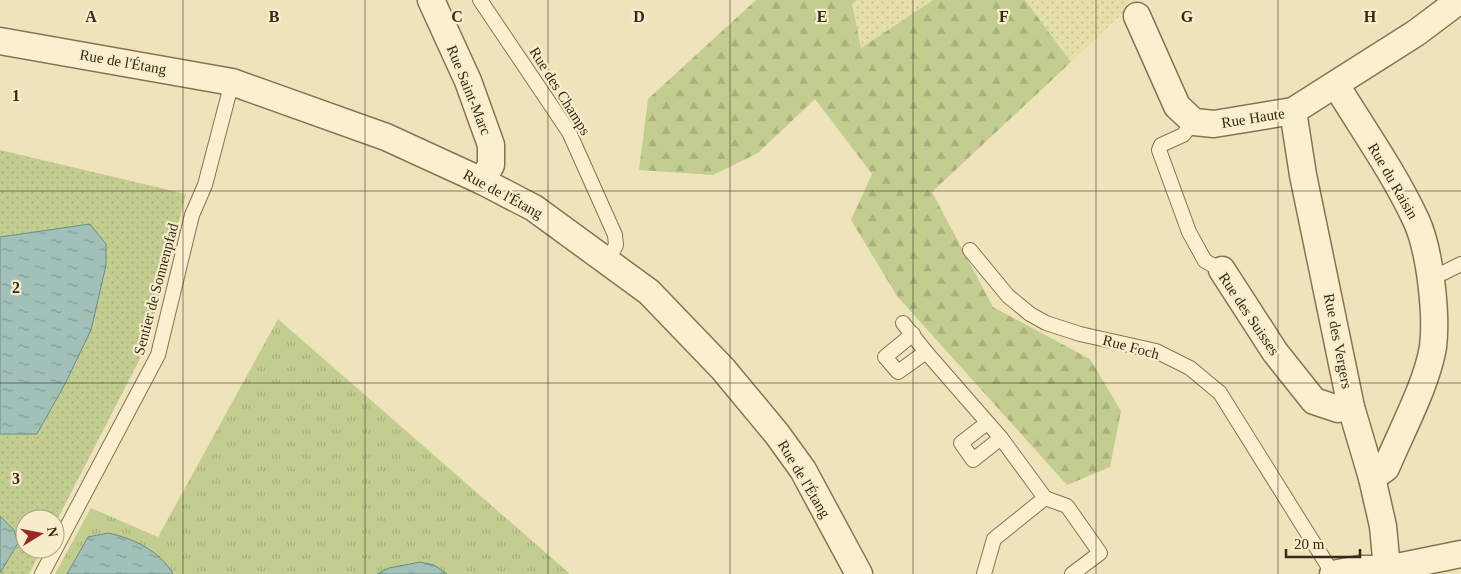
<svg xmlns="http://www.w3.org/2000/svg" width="1461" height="574" font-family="Georgia,serif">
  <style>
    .farmland { fill: url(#farmland-dots) }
    .grass { fill: url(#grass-dots) }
    .forest { fill: url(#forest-firs) }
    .park { fill: url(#park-tufts) }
    .water { fill: url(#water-ripples); stroke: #678e86 }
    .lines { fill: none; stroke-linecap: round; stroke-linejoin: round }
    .lane-casing { stroke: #877255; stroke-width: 16 }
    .street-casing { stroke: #877255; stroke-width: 29 }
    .lane { stroke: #faf0cf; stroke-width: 14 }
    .street { stroke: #faf0cf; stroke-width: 26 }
    .grid { fill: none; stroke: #36291a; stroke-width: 1; stroke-opacity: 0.55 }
    .labels { text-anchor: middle; stroke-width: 4.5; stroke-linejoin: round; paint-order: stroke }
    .street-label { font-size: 15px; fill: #36291a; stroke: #f7edcb }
    .grid-label { font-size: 16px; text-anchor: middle; font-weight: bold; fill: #36291a; stroke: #f7edcb; stroke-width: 4.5; stroke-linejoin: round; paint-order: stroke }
  </style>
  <defs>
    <pattern id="farmland-dots" width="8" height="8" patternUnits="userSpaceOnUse" patternTransform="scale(1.25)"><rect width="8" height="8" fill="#e5dfa9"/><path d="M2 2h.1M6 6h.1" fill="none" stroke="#c5bf91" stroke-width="1.8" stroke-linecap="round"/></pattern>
    <pattern id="grass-dots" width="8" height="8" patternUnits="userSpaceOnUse" patternTransform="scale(1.25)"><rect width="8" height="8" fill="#c3cd8f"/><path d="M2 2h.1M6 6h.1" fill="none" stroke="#a8b07b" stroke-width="1.8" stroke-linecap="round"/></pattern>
    <pattern id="forest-firs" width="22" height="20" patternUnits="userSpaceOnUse" patternTransform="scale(1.25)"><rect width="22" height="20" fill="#c3cd8f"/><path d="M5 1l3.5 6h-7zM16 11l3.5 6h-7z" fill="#a8b07b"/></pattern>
    <pattern id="park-tufts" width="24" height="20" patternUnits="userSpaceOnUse" patternTransform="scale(1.25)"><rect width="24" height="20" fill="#c3cd8f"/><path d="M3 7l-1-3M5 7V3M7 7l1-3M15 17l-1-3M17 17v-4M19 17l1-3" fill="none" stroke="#a8b07b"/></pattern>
    <pattern id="water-ripples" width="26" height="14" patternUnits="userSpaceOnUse" patternTransform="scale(1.25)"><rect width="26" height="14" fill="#a0c0b8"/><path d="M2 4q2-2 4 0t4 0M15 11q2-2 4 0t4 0" fill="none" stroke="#839c95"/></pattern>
  </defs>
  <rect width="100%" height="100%" fill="#efe3bb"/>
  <g class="farmland">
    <path d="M 857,0 L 933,0 L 860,48 L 852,3 Z"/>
    <path d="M 1025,0 L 1130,0 L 1124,12 L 1071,62 Z"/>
  </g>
  <path class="grass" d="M 0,150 L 186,194 L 146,347 L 55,524 L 55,519 L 25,519 L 25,549 L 42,549 L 29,574 L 0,574 Z"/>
  <path class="forest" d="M 756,0 L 857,0 L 852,4 L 861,48 L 933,0 L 1025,0 L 1071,62 L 932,192 L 993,307 L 1090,359 L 1121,411 L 1110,467 L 1067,485 L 897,296 L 851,220 L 872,174 L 815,99 L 758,153 L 713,175 L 639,170 L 648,99 Z"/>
  <path class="park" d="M 278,319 L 570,574 L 55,574 L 91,508 L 158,537 Z"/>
  <g class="water">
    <path d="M 90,224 L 106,244 L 106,265 L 91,330 L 65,384 L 37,434 L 0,434 L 0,237 Z"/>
    <path d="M 0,516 L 14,530 L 18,543 L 0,573 Z"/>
    <path d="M 108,533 C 133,538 160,551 173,574 L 67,574 L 88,537 Z"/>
    <path d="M 420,562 L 434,565 L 447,574 L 377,574 L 389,568 Z"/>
  </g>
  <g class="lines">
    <g class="lane-casing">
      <g id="lane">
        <path d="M 480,0 L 569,132 L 615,235 L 616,245 L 608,261"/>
        <path d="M 1194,122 L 1183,135 L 1161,145 L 1159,150 L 1189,232 L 1205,261 L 1222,270"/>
        <path d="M 970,250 L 1008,296 L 1030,314 L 1046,323 L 1080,334 L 1156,351 L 1190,368 L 1220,393 L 1333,574"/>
        <path d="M 1429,276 L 1443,273 L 1461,264"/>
        <path d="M 903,323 L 926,352 L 1001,438 L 1045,498 L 994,539 L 984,574"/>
        <path d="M 913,334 L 885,357 L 898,372 L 926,352"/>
        <path d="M 987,423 L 961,443 L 973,460 L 1001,438"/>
        <path d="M 1045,498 L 1067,506 L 1100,553 L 1072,574"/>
        <path d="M 42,574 L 158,355 L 192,215 L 205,185 L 232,82"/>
      </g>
    </g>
    <g class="street-casing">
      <g id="street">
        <path d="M 431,0 L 468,81 L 491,145 L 491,165 L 482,181"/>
        <path d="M 1137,16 L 1177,106 L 1194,122 L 1214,124 L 1293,111 L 1416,33 L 1460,0"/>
        <path d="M 0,41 L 232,82 L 386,137 L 482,181 L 534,208 L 649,292 L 723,369 L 777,434 L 803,470 L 859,574"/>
        <path d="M 1336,85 C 1363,129 1394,173 1416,220 C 1430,250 1437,314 1433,347 C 1427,384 1401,432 1386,468 L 1372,478"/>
        <path d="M 1293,111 L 1303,175 L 1351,407 L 1372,478 L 1383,526 L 1387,569 L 1390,574"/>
        <path d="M 1222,270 L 1275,352 L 1314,401 L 1338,409 L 1351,407"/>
        <path d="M 1333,574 L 1359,569 L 1387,569 L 1461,554"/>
      </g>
    </g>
    <use href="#lane" class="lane"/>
    <use href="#street" class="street"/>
  </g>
  <path class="grid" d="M 183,0 L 183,574M 365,0 L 365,574M 548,0 L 548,574M 730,0 L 730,574M 913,0 L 913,574M 1096,0 L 1096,574M 1278,0 L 1278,574M 0,191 L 1461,191M 0,383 L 1461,383"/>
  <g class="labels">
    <g class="street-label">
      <text transform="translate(123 62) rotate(10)" y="5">Rue de l'Étang</text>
      <text transform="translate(469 90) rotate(68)" y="5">Rue Saint-Marc</text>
      <text transform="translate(560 91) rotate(58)" y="5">Rue des Champs</text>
      <text transform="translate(1253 118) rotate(-9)" y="5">Rue Haute</text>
      <text transform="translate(1393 181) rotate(60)" y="5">Rue du Raisin</text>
      <text transform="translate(503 194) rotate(28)" y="5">Rue de l'Étang</text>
      <text transform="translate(156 289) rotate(-75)" y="5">Sentier de Sonnenpfad</text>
      <text transform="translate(1249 314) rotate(56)" y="5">Rue des Suisses</text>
      <text transform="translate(1338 341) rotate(79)" y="5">Rue des Vergers</text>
      <text transform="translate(1131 347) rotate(15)" y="5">Rue Foch</text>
      <text transform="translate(804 479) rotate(59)" y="5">Rue de l'Étang</text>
    </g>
  </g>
  <g class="grid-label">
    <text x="91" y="22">A</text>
    <text x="274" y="22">B</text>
    <text x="457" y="22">C</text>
    <text x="639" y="22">D</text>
    <text x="822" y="22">E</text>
    <text x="1004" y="22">F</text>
    <text x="1187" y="22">G</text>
    <text x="1370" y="22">H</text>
    <text x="16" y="101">1</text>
    <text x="16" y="293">2</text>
    <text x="16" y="484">3</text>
  </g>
  <g transform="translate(40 534) rotate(80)"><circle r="24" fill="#f7edcb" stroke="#aa9f84"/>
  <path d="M0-4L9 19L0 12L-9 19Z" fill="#992822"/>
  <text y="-8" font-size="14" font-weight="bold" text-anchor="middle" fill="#36291a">N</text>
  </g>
  <path d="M1286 549v8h74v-8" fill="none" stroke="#36291a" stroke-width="2.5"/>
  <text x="1294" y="549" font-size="15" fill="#36291a" stroke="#f7edcb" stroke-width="4" paint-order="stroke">20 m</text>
</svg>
